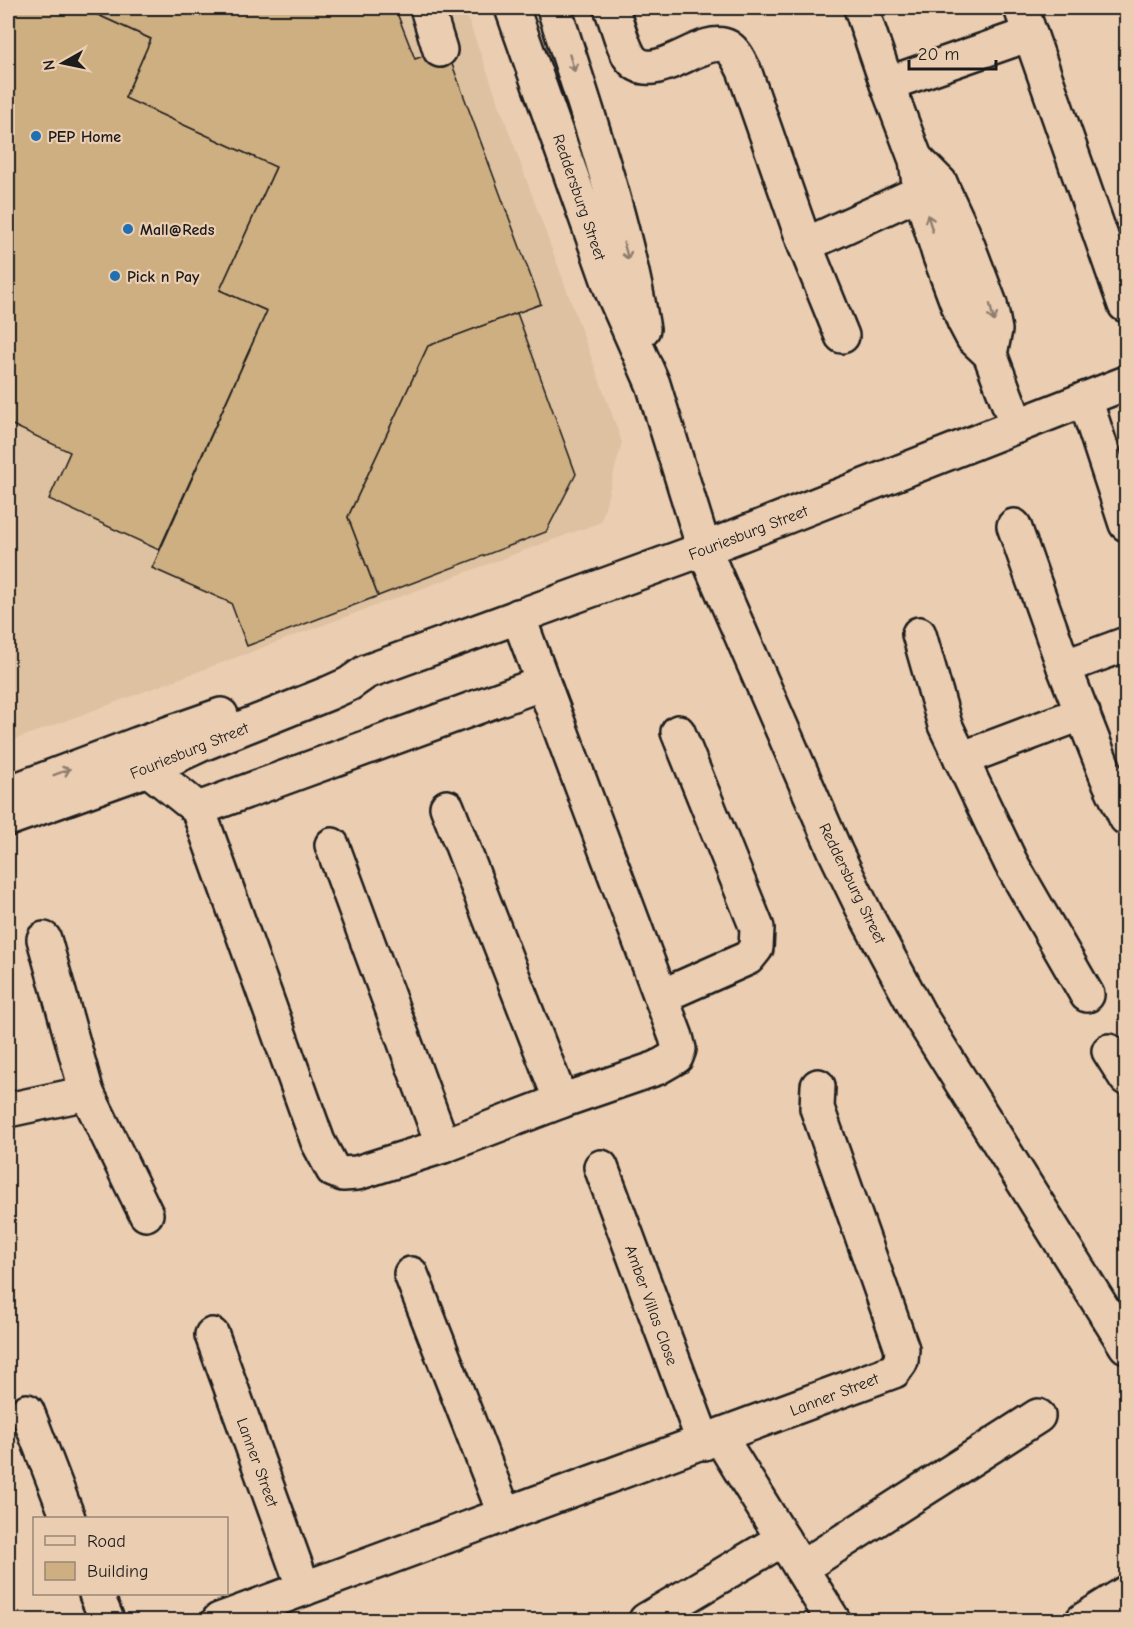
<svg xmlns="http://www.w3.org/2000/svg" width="1134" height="1628" font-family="'Comic Neue',sans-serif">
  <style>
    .built { fill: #dec1a0 }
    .building { fill: #ceaf82; stroke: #1c1c1c; stroke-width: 1.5 }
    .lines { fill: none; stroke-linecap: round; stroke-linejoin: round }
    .minor-casing { stroke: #1c1c1c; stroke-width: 38 }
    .minor { stroke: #ebcdb1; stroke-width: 33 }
    .oneway { stroke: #8e7d6e }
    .poi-dot { fill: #1f6fb2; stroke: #ebcdb1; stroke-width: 2 }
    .labels { text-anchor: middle; stroke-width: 4.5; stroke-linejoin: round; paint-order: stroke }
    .poi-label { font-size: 16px; font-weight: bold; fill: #1c1c1c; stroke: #ebcdb1; text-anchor: start }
    .street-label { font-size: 16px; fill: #1c1c1c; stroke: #ebcdb1 }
  </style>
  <rect width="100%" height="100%" fill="#ebcdb1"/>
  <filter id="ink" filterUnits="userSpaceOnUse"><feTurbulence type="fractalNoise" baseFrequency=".0167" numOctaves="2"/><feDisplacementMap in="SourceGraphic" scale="12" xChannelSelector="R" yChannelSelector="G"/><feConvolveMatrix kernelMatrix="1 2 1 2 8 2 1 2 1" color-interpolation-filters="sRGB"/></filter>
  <g filter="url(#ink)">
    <path class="built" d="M 8,8 L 464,8 L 622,442 L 601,522 L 8,742 Z"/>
    <g class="building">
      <path d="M 8,8 L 86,8 L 85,9 L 151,39 L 125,98 L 276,167 L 220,290 L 267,311 L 159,550 L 49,499 L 70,452 L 8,423 Z"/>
      <path d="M 86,8 L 395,8 L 415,59 L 446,48 L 541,304 L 428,346 L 348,517 L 378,596 L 247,646 L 231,603 L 152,568 L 267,311 L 220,290 L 276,167 L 125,98 L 151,39 L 85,9 Z"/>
      <path d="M 517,313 L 576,474 L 546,532 L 378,596 L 348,517 L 428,346 Z"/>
    </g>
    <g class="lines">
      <g class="minor-casing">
        <g id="minor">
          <path d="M 427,8 L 440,50"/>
          <path d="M 512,8 L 612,291 L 653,384 L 704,549 L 836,853 L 867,917 L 920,1016 L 1126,1346"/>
          <path d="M 554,8 C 587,113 625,220 643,329"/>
          <path d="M 611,8 C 617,22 621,42 629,56 C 652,91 702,32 728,47 C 736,52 740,63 744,70 L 805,245 L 842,336"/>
          <path d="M 861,8 L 887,84 L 916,160 L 920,192 L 939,254 L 964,321 L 973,338 L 990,354 L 1017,426"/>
          <path d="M 1021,8 L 1125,305"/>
          <path d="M 887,84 L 1030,34"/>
          <path d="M 918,161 L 940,183 L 963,233 L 990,304 L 995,330 L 990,354"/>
          <path d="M 805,245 L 940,183"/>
          <path d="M 1085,399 L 1126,524"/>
          <path d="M 1014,526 L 1064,667 L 1107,777 L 1126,818"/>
          <path d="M 919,634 L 945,725 L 1011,863 L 1087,995"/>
          <path d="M 1064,667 L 1126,644"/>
          <path d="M 961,759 L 1083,713"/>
          <path d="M 148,769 L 198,809 L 318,1142 L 333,1170 L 343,1174 L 357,1173 L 443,1146 L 561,1101 L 657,1068 L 676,1057 L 679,1049 L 676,1037 L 518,616"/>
          <path d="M 8,793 L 138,744 L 221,715"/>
          <path d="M 447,807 L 561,1101"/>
          <path d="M 198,809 L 543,683"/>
          <path d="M 8,819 L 148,769 L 202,744 L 329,693 L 349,684 L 366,672 L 704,549 L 1126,383"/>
          <path d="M 332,845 L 443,1146"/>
          <path d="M 44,939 L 87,1093 L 146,1214"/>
          <path d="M 662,996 L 748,958 L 756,948 L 757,928 L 678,732"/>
          <path d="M 1109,1051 L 1126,1078"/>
          <path d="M 8,1110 L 87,1093"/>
          <path d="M 601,1167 L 704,1443"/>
          <path d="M 411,1274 L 505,1515"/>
          <path d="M 212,1335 L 304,1589"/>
          <path d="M 27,1411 L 68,1518"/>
          <path d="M 720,1437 L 833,1620"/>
          <path d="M 801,1568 L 1038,1416"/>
          <path d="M 96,1594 L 107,1620"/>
          <path d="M 219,1620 L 894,1371 L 901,1361 L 902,1349 L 817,1108 L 818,1086"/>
          <path d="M 646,1620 L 783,1539"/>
          <path d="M 1083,1620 L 1126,1593"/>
        </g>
      </g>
      <use href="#minor" class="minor"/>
    </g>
    <defs><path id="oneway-shaft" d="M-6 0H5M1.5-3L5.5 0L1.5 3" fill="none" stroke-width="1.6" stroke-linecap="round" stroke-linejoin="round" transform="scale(1.5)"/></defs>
    <g class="oneway">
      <use href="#oneway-shaft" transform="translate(572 63) rotate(73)"/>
      <use href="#oneway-shaft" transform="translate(930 223) rotate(-107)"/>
      <use href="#oneway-shaft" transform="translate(626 251) rotate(75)"/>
      <use href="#oneway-shaft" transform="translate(992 313) rotate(77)"/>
      <use href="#oneway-shaft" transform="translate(62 772) rotate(-21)"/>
    </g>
  </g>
  <g class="poi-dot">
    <circle cx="36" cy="136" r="6"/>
    <circle cx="128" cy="229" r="6"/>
    <circle cx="115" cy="276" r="6"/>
  </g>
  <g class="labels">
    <g class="poi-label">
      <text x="48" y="142">PEP Home</text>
      <text x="140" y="235">Mall@Reds</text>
      <text x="127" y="282">Pick n Pay</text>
    </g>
    <g class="street-label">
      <text transform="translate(580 197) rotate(71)" y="6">Reddersburg Street</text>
      <text transform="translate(748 532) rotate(-21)" y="6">Fouriesburg Street</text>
      <text transform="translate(189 750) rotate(-22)" y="6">Fouriesburg Street</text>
      <text transform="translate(853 883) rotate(64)" y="6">Reddersburg Street</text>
      <text transform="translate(652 1305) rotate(70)" y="6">Amber Villas Close</text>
      <text transform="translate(834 1394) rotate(-21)" y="6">Lanner Street</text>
      <text transform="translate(258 1462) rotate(70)" y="6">Lanner Street</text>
    </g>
  </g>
  <rect width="1134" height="1628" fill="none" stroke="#ebcdb1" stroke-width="30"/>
  <rect x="15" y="15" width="1104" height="1598" fill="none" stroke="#1c1c1c" stroke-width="2" filter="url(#ink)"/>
  <rect x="33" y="1517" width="195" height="78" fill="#ebcdb1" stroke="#988675" stroke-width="1.5"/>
  <rect x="45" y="1536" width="30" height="9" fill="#ebcdb1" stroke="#988675" stroke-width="1.5"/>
  <text x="87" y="1547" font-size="18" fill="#1c1c1c">Road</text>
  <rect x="45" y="1562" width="30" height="18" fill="#ceaf82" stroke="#988675" stroke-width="1.5"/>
  <text x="87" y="1577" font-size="18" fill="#1c1c1c">Building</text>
  <g transform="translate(63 63) rotate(261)" stroke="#ebcdb1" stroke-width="4.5" paint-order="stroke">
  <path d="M0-4.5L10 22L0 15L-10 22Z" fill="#1c1c1c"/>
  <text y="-9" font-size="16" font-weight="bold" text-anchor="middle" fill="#1c1c1c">N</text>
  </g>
  <path d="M909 60v9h87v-9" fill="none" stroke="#1c1c1c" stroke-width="3"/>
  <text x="918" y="60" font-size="18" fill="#1c1c1c" stroke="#ebcdb1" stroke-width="4.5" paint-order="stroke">20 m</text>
</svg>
